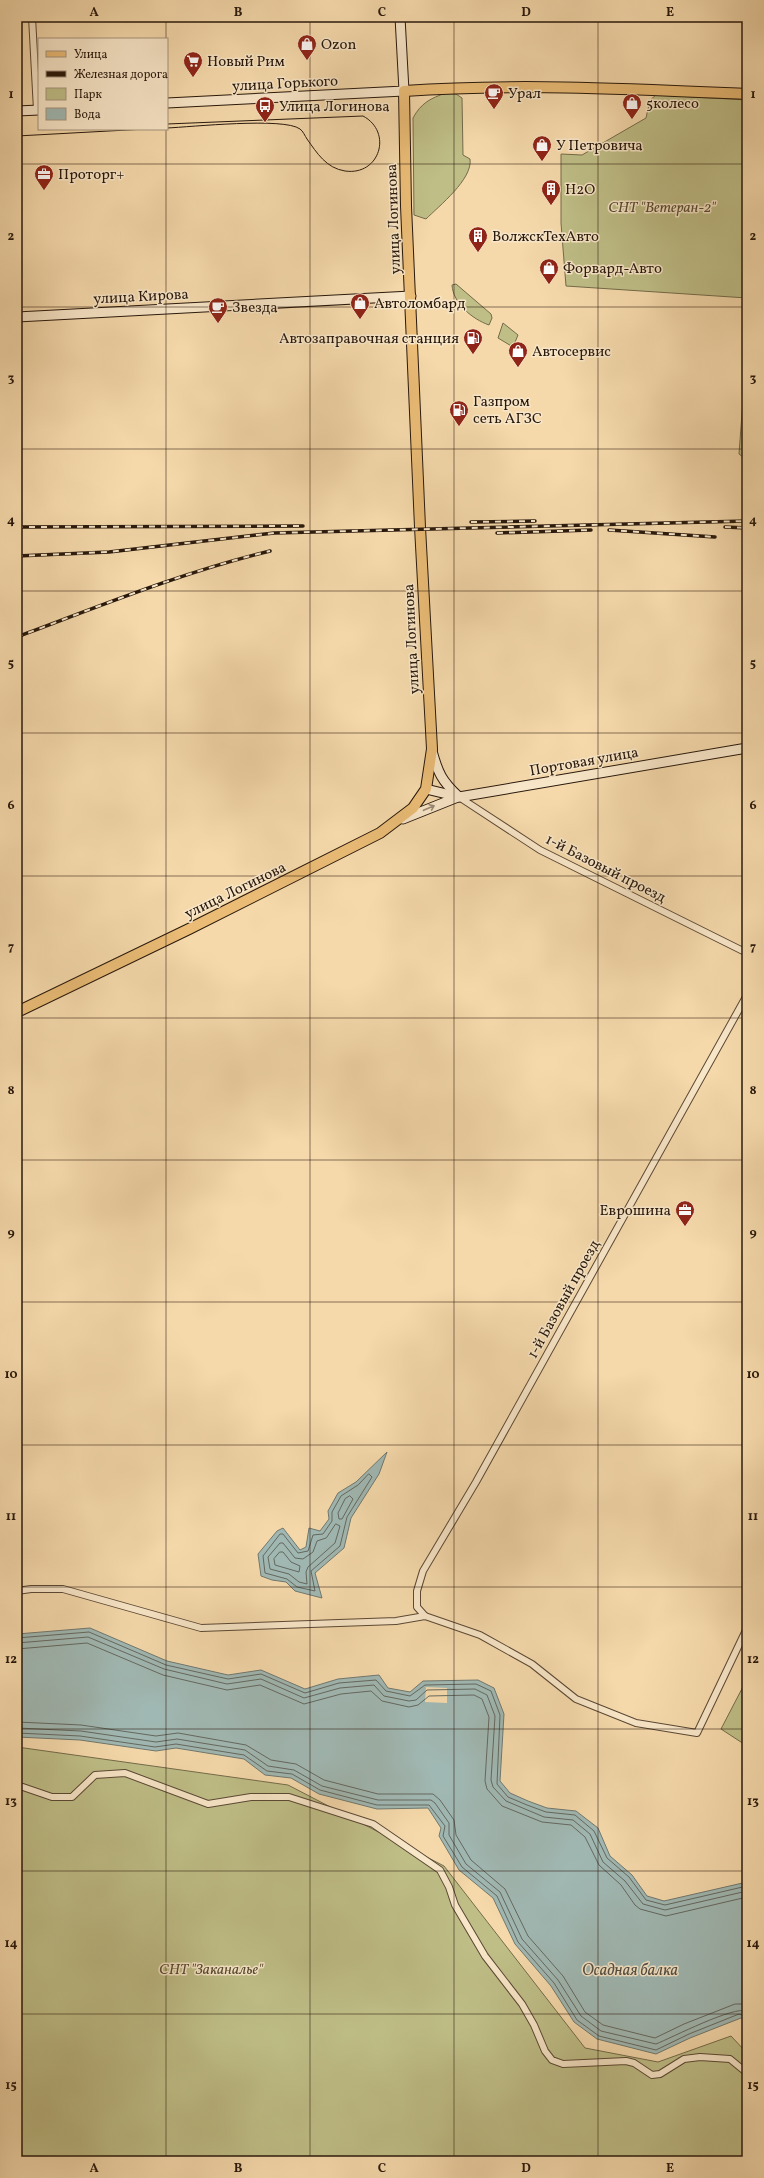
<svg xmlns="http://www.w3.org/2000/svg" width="764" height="2178" font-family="Vollkorn,serif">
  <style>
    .green { fill: #bfbe87; stroke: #746b4a }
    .water { fill: #a0b8b3; stroke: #707870 }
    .pier { fill: #f5d9ab }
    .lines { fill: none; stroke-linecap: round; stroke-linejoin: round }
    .shore { stroke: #646860; stroke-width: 1 }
    .street-casing { stroke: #5b4834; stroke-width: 8 }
    .secondary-casing { stroke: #28180c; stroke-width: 11 }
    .primary-casing { stroke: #28180c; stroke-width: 12 }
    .street { stroke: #f8e6c8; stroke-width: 6 }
    .secondary { stroke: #f8e6c8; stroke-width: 9 }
    .primary { stroke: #eabc76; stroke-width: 10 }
    .tram { stroke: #28180c; stroke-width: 1 }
    .rail-casing { stroke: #28180c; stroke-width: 3.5 }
    .rail { stroke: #f8e6c8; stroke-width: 2; stroke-dasharray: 6; stroke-linecap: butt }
    .oneway { stroke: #9a8973 }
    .grid { fill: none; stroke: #28180c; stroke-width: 1; stroke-opacity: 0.55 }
    .labels { text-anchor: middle; stroke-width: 3; stroke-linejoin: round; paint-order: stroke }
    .poi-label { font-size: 15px; fill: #28180c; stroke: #f8e6c8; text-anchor: start }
    .street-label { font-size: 15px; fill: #28180c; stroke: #f8e6c8 }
    .park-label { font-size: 15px; font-style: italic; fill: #554a31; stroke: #f8e6c8 }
    .water-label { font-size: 16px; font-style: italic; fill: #525046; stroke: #f8e6c8 }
    .neatline { fill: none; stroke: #28180c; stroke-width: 1.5 }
    .grid-label { font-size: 13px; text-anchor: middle; font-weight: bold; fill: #28180c }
  </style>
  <rect width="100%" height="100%" fill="#f5d9ab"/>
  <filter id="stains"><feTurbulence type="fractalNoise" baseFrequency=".005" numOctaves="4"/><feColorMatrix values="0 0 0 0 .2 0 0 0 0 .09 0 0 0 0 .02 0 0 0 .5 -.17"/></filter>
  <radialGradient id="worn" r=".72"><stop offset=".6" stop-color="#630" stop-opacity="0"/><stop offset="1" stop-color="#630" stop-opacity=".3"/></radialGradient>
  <g class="green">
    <path d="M 446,93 L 456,94 L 462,98 L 463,155 L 470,159 C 473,179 439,206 426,219 L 414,215 L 413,118 C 421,103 431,98 446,93 Z"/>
    <path d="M 656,95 L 747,100 L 747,298 L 566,286 L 561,223 L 561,154 L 582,155 L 646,118 L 650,100 Z"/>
    <path d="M 456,284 L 491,314 L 492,318 L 489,325 C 472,319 453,303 452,285 Z"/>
    <path d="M 503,323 L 518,335 L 513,347 L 498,338 Z"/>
    <path d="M 747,346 L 747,460 L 739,454 Z"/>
    <path d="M 747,1679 L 747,1746 L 721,1729 Z"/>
    <path d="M 17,1747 L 288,1785 L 444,1866 L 585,2048 L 658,2062 L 731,2036 L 747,2053 L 747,2161 L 17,2161 Z"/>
  </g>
  <g class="water">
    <path d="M 387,1452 L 379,1474 L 351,1518 L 344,1548 L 315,1573 L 322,1598 L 295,1591 L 286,1582 L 272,1580 L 261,1576 L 258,1554 L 277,1531 L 283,1528 L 300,1550 L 306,1547 L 309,1528 L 320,1531 L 329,1519 L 328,1511 L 338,1493 L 356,1482 Z"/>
    <path d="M 90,1628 L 167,1661 L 228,1675 L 261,1670 L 305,1689 L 338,1679 L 379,1675 L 388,1688 L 410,1692 L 423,1681 L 478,1680 L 494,1688 L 504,1714 L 500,1781 L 510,1793 L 528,1801 L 547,1808 L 576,1811 L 598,1828 L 610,1856 L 632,1875 L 647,1896 L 664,1901 L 747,1882 L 747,2021 L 741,2018 L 690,2038 L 656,2054 L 597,2039 L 574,2022 L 551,1986 L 515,1944 L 493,1898 L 459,1870 L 439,1836 L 441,1828 L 428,1808 L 377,1809 L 319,1794 L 291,1778 L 265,1775 L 244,1759 L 176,1748 L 156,1751 L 80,1740 L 17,1737 L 17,1634 Z"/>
  </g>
  <path class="pier" d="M 426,1687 L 447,1688 L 447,1703 L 425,1702 Z"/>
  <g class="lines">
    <g class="shore">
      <path d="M 369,1474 L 372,1477 L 347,1517 L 340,1546 L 311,1571 L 315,1591 L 297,1587 L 287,1579 L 265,1573 L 263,1556 L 280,1534 L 283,1534 L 298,1553 L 308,1551 L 313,1535 L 323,1534 L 332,1521 L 332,1512 L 341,1496 L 358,1485 Z"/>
      <path d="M 350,1496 L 353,1499 L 342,1519 L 339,1519 L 338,1513 L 345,1499 Z"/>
      <path d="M 336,1524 L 340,1526 L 335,1543 L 308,1567 L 306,1572 L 307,1584 L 299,1582 L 289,1574 L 270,1569 L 268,1557 L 280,1543 L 283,1543 L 295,1558 L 303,1559 L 313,1552 L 317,1541 L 326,1538 Z"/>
      <path d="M 280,1552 L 283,1552 L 291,1562 L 300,1566 L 299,1572 L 275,1565 L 274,1559 Z"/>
      <path d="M 17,1638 L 89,1632 L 166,1665 L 228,1679 L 261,1674 L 305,1693 L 339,1683 L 376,1680 L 386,1691 L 410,1696 L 425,1685 L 476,1684 L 491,1691 L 500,1715 L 497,1784 L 508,1797 L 527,1805 L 546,1812 L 575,1815 L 594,1831 L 607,1858 L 629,1877 L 646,1900 L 665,1905 L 747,1886"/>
      <path d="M 17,1643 L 88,1637 L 164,1669 L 227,1684 L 261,1679 L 304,1698 L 340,1688 L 374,1685 L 384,1696 L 409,1701 L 416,1700 L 427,1690 L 475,1689 L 487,1695 L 495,1716 L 491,1780 L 493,1787 L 506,1801 L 544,1817 L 573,1820 L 590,1834 L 603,1862 L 625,1881 L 643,1904 L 665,1910 L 747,1891"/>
      <path d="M 17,1649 L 87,1643 L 163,1675 L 227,1690 L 260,1685 L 304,1704 L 341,1694 L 371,1691 L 382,1701 L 409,1707 L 418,1705 L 429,1696 L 474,1695 L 482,1699 L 489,1717 L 485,1781 L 487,1789 L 502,1806 L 542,1822 L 571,1825 L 585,1837 L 599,1865 L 621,1885 L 635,1905 L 640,1909 L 666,1916 L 747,1897"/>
      <path d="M 17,1722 L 81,1725 L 156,1736 L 178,1733 L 246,1745 L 271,1760 L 296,1764 L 324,1780 L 378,1794 L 433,1794 L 440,1800 L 454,1820 L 456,1835 L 471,1860 L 505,1889 L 528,1936 L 563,1976 L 585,2012 L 603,2025 L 655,2038 L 684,2024 L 735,2004 L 747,2004"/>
      <path d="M 17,1728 L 81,1731 L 156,1742 L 177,1739 L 245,1750 L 268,1766 L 294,1770 L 322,1786 L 378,1800 L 431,1800 L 435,1803 L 449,1823 L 449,1835 L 466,1864 L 500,1892 L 522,1939 L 558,1980 L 581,2016 L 601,2031 L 656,2044 C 671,2038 735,2005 747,2011"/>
      <path d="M 17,1733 L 80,1736 L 155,1747 L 176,1744 L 244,1755 L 267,1771 L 292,1774 L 320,1790 L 377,1805 L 429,1805 L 445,1826 L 443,1836 L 462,1867 L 497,1896 L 518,1942 L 554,1983 L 577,2020 L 599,2036 L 656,2050 L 689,2034 L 739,2014 L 747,2017"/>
    </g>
    <g class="street-casing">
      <g id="street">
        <path d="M 32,17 L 37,110"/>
        <path d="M 459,797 L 540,850 L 747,953"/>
        <path d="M 17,1591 L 31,1589 L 63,1589 L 201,1628 L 396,1621 L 425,1616 L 480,1635 L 532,1664 L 576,1699 L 636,1723 L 697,1733 L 747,1628"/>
        <path d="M 425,1616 L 417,1607 L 417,1591 L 423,1571 L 476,1482 L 747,995"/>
        <path d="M 17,1785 L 52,1797 L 72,1797 L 95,1775 L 125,1773 L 208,1804 L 251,1797 L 289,1797 L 373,1824 L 440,1870 L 449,1887 L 455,1905 L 485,1956 L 522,2004 L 534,2025 L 545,2051 L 552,2060 L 563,2064 L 626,2061 L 634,2063 L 652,2075 L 660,2074 L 684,2059 L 700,2057 L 730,2059 L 747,2073"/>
      </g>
    </g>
    <g class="secondary-casing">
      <g id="secondary">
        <path d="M 167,103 L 404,91 L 400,17"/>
        <path d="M 17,111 L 39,110"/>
        <path d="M 17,317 L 411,296"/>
        <path d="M 432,751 C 438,773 442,781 458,796"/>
        <path d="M 426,789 L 459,797 L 747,748"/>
        <path d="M 403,819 L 458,797"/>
      </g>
    </g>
    <g class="primary-casing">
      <path id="primary" d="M 17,1012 L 189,929 L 380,833 L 413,808 L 426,789 L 432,749 L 420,527 L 406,206 L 404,91 C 518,83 633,89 747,94"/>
    </g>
    <use href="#street" class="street"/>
    <use href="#secondary" class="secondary"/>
    <use href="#primary" class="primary"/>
    <g class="tram">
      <path d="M 167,124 L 363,116 C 393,132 380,176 345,171 C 326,168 317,153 307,139 C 305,136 303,131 300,129 C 284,117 191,127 167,128"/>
      <path d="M 17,136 L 146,129"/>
    </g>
    <g class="rail-casing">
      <g id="rail">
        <path d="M 471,522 L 535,521"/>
        <path d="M 17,527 L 303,526"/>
        <path d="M 725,527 L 747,528"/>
        <path d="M 609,530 L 715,537"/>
        <path d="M 497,533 L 591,530"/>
        <path d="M 17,556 L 109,552 L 274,533 L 747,521"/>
        <path d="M 17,637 C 100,606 183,572 270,551"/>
      </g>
    </g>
    <use href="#rail" class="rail"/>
  </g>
  <defs><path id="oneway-shaft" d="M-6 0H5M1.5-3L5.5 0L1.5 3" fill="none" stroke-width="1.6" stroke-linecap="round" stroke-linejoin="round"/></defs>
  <use class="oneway" href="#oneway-shaft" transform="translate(429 808) rotate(-23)"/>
  <path class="grid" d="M 166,17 L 166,39M 310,17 L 310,2161M 454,17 L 454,2161M 598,17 L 598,2161M 166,129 L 166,2161M 17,164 L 747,164M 17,307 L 747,307M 17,449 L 747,449M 17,591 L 747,591M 17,733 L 747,733M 17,876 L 747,876M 17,1018 L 747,1018M 17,1160 L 747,1160M 17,1302 L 747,1302M 17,1445 L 747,1445M 17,1587 L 747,1587M 17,1729 L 747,1729M 17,1871 L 747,1871M 17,2014 L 747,2014"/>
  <defs>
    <g id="shop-pin" transform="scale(1)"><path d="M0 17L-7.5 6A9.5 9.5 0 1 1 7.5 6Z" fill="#8f2418" stroke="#f8e6c8"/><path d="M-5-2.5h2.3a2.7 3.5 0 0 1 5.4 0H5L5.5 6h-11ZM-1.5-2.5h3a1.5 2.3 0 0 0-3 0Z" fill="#fff"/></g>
    <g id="supermarket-pin" transform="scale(1)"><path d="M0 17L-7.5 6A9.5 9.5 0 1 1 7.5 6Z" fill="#8f2418" stroke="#f8e6c8"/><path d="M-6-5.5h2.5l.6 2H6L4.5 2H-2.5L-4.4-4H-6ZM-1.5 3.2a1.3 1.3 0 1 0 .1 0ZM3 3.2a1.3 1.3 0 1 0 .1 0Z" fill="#fff"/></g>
    <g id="cafe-pin" transform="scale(1)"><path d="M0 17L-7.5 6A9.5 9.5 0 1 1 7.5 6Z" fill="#8f2418" stroke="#f8e6c8"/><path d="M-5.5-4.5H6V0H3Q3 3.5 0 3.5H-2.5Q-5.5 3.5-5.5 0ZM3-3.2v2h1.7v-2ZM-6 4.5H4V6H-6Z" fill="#fff"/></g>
    <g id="bus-pin" transform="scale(1)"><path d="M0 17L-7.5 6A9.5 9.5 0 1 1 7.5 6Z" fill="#8f2418" stroke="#f8e6c8"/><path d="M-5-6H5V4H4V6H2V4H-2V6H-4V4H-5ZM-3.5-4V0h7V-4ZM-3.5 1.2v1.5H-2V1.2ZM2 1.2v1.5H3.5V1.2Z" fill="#fff"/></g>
    <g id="office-pin" transform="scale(1)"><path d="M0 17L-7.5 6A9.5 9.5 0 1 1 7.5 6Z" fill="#8f2418" stroke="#f8e6c8"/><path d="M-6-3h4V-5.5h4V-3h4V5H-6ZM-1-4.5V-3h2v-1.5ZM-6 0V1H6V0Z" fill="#fff"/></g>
    <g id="building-pin" transform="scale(1)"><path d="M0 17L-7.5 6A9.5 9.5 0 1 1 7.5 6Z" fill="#8f2418" stroke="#f8e6c8"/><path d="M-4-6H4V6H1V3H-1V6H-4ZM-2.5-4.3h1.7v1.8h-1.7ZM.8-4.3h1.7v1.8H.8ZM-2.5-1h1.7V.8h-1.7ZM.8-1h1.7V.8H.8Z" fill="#fff"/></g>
    <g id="fuel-pin" transform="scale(1)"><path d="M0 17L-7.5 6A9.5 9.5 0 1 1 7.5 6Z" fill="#8f2418" stroke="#f8e6c8"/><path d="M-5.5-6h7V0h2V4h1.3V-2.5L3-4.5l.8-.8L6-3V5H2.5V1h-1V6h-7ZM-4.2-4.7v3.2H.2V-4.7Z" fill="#fff"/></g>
  </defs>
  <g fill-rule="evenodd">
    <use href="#shop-pin" x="307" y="44"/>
    <use href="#supermarket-pin" x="193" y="61"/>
    <use href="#cafe-pin" x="494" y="93"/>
    <use href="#shop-pin" x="632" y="103"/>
    <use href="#bus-pin" x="265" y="106"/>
    <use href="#shop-pin" x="542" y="145"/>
    <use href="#office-pin" x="44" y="174"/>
    <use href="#building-pin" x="551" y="189"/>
    <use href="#building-pin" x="478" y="236"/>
    <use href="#shop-pin" x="549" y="268"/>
    <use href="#shop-pin" x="360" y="303"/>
    <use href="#cafe-pin" x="218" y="307"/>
    <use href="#fuel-pin" x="473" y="338"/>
    <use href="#shop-pin" x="518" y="351"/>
    <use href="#fuel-pin" x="459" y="410"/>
    <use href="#office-pin" x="685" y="1210"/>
  </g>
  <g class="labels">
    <g class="poi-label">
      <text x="321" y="49">Ozon</text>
      <text x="207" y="66">Новый Рим</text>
      <text x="508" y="98">Урал</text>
      <text x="646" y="108">5колесо</text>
      <text x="279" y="111">Улица Логинова</text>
      <text x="556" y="150">У Петровича</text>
      <text x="58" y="179">Проторг+</text>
      <text x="565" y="194">H2O</text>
      <text x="492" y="241">ВолжскТехАвто</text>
      <text x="563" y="273">Форвард-Авто</text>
      <text x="374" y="308">Автоломбард</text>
      <text x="232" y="312">Звезда</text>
      <text x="459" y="343" text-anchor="end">Автозаправочная станция</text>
      <text x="532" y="356">Автосервис</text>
      <text x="473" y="406">Газпром<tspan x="473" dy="17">сеть АГЗС</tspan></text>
      <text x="671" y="1215" text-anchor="end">Еврошина</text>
    </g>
    <g class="street-label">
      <text transform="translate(285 83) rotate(-3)" y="5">улица Горького</text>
      <text transform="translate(393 219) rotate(-92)" y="5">улица Логинова</text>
      <text transform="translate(141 296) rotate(-3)" y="5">улица Кирова</text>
      <text transform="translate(411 639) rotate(-93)" y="5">улица Логинова</text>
      <text transform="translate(584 761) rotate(-10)" y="5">Портовая улица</text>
      <text transform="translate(606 868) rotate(27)" y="5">1-й Базовый проезд</text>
      <text transform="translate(235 890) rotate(-26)" y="5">улица Логинова</text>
      <text transform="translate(563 1299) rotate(-61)" y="5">1-й Базовый проезд</text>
    </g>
    <g class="park-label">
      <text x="662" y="212">СНТ "Ветеран-2"</text>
      <text x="211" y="1974">СНТ "Заканалье"</text>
    </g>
    <g class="water-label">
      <text x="630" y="1975">Осадная балка</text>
    </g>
  </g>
  <rect width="764" height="2178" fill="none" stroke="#f5d9ab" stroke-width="44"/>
  <rect x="38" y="38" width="130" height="92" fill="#f8e6c8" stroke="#a5947d"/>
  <rect x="46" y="51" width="20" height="6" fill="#eabc76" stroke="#a5947d"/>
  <text x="74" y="58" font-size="12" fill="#28180c">Улица</text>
  <rect x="46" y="71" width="20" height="6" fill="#28180c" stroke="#a5947d"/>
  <text x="74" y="78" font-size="12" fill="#28180c">Железная дорога</text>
  <rect x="46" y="88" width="20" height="12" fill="#bfbe87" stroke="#a5947d"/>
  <text x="74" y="98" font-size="12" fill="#28180c">Парк</text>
  <rect x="46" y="108" width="20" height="12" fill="#a0b8b3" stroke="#a5947d"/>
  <text x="74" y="118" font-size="12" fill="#28180c">Вода</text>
  <rect x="22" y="22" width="720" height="2134" class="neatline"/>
  <g class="grid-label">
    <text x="94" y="16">A</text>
    <text x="238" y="16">B</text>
    <text x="382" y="16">C</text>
    <text x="526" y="16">D</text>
    <text x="670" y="16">E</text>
    <text x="11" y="98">1</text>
    <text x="753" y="98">1</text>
    <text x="11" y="240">2</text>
    <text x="753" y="240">2</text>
    <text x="11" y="382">3</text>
    <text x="753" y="382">3</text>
    <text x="11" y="524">4</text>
    <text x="753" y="524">4</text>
    <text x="11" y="667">5</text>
    <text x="753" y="667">5</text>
    <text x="11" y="809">6</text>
    <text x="753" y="809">6</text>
    <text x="11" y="951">7</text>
    <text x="753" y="951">7</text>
    <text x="11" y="1094">8</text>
    <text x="753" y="1094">8</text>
    <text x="11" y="1236">9</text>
    <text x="753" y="1236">9</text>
    <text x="11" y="1378">10</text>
    <text x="753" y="1378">10</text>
    <text x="11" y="1520">11</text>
    <text x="753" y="1520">11</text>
    <text x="11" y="1663">12</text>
    <text x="753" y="1663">12</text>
    <text x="11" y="1805">13</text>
    <text x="753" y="1805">13</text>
    <text x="11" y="1947">14</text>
    <text x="753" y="1947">14</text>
    <text x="11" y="2089">15</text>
    <text x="753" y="2089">15</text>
    <text x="94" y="2172">A</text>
    <text x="238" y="2172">B</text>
    <text x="382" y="2172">C</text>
    <text x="526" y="2172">D</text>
    <text x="670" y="2172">E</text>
  </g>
  <rect width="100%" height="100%" filter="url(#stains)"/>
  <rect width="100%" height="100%" fill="url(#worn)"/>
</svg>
